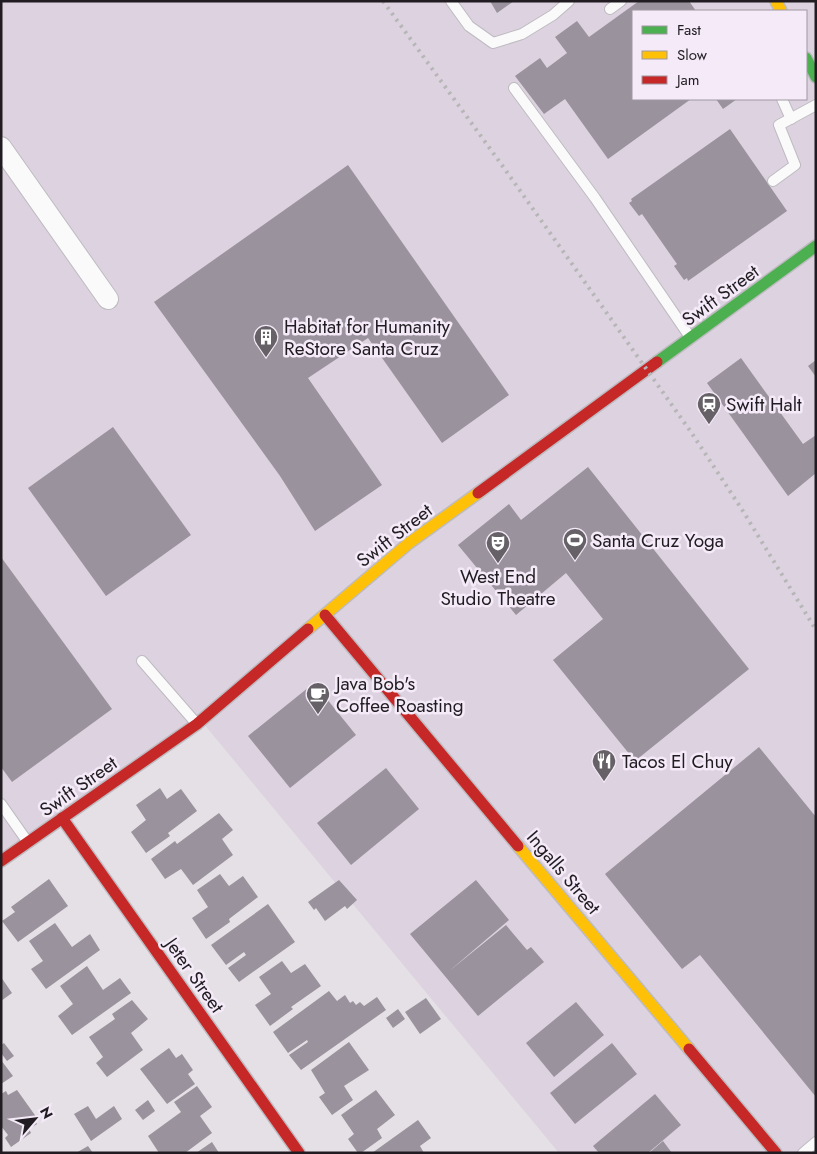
<svg xmlns="http://www.w3.org/2000/svg" width="817" height="1154" font-family="Jost,sans-serif">
  <style>
    .built { fill: #ddd3e0; fill-rule: evenodd }
    .building { fill: #9a929c }
    .lines { fill: none; stroke-linecap: round; stroke-linejoin: round }
    .lane-casing { stroke: #bebbc0; stroke-width: 12 }
    .street-casing { stroke: #bebbc0; stroke-width: 22 }
    .fast-casing { stroke: #bebbc0; stroke-width: 14 }
    .slow-casing { stroke: #bebbc0; stroke-width: 14 }
    .jam-casing { stroke: #bebbc0; stroke-width: 14 }
    .lane { stroke: #fbfafb; stroke-width: 10 }
    .street { stroke: #fbfafb; stroke-width: 20 }
    .fast { stroke: #4caf50; stroke-width: 11 }
    .slow { stroke: #ffc107; stroke-width: 11 }
    .jam { stroke: #c62828; stroke-width: 11 }
    .rail { stroke: #b7b6b7; stroke-width: 4; stroke-dasharray: 2.5 5; stroke-linecap: butt }
    .labels { text-anchor: middle; stroke-width: 5; stroke-linejoin: round; paint-order: stroke }
    .street-label { font-size: 19px; fill: #201c21; stroke: #f4eaf8 }
    .poi-label { font-size: 19px; fill: #201c21; stroke: #f4eaf8; text-anchor: start }
  </style>
  <rect width="100%" height="100%" fill="#e5e0e6"/>
  <path class="built" d="M 1,1 L 816,1 L 816,1153 L 559,1153 L 198,717 L 1,857 ZM 633,11 L 806,11 L 806,99 L 633,99 Z"/>
  <g class="building">
    <path d="M 490,1 L 514,1 L 497,13 Z"/>
    <path d="M 639,1 L 689,1 L 696,11 L 633,11 L 633,99 L 691,99 L 608,159 L 565,99 L 544,114 L 515,76 L 540,58 L 547,68 L 567,53 L 555,37 L 577,21 L 589,37 Z"/>
    <path d="M 716,99 L 737,99 L 723,109 Z"/>
    <path d="M 730,129 L 787,211 L 688,281 L 687,278 L 684,280 L 674,266 L 677,264 L 642,214 L 639,216 L 629,203 L 632,201 L 631,199 Z"/>
    <path d="M 348,165 L 509,395 L 442,443 L 368,338 L 308,378 L 382,485 L 315,531 L 280,476 L 154,302 Z"/>
    <path d="M 741,358 L 803,444 L 816,435 L 816,473 L 788,496 L 707,383 Z"/>
    <path d="M 816,360 L 816,377 L 808,366 Z"/>
    <path d="M 113,427 L 191,535 L 106,596 L 28,488 Z"/>
    <path d="M 588,467 L 749,669 L 635,761 L 553,660 L 603,619 L 566,573 L 516,615 L 458,545 L 509,504 L 521,520 Z"/>
    <path d="M 1,557 L 112,709 L 12,782 L 1,767 Z"/>
    <path d="M 314,683 L 356,735 L 290,788 L 248,736 Z"/>
    <path d="M 759,747 L 816,817 L 816,1097 L 700,955 L 682,969 L 605,874 Z"/>
    <path d="M 386,768 L 419,809 L 351,865 L 317,823 Z"/>
    <path d="M 160,788 L 167,799 L 181,789 L 197,811 L 168,833 L 170,836 L 146,853 L 131,832 L 146,820 L 136,805 Z"/>
    <path d="M 219,813 L 233,830 L 222,839 L 233,855 L 193,885 L 181,869 L 165,879 L 151,859 L 175,841 L 177,844 Z"/>
    <path d="M 220,874 L 229,886 L 243,876 L 258,897 L 229,919 L 230,922 L 206,939 L 192,918 L 208,907 L 197,890 Z"/>
    <path d="M 49,879 L 68,906 L 18,942 L 2,921 L 15,912 L 11,907 Z"/>
    <path d="M 339,880 L 357,900 L 347,909 L 345,906 L 325,921 L 316,908 L 314,910 L 308,902 Z"/>
    <path d="M 476,880 L 509,920 L 448,972 L 506,925 L 527,950 L 531,947 L 544,962 L 478,1016 L 410,934 Z"/>
    <path d="M 268,904 L 295,942 L 239,982 L 228,968 L 246,955 L 244,952 L 226,965 L 211,945 Z"/>
    <path d="M 55,923 L 72,947 L 90,934 L 100,950 L 46,989 L 31,969 L 43,961 L 29,941 Z"/>
    <path d="M 282,961 L 291,973 L 305,964 L 321,986 L 291,1007 L 293,1009 L 270,1026 L 255,1005 L 271,994 L 259,977 Z"/>
    <path d="M 87,966 L 103,990 L 120,978 L 131,993 L 72,1035 L 58,1016 L 73,1004 L 60,986 Z"/>
    <path d="M 1,977 L 12,993 L 1,1001 Z"/>
    <path d="M 329,991 L 337,1001 L 345,995 L 350,1003 L 353,1001 L 356,1005 L 360,1002 L 364,1006 L 377,997 L 386,1010 L 301,1070 L 289,1055 L 308,1042 L 307,1040 L 288,1053 L 273,1032 Z"/>
    <path d="M 426,998 L 441,1019 L 420,1034 L 405,1012 Z"/>
    <path d="M 132,1000 L 148,1019 L 131,1033 L 143,1050 L 107,1077 L 96,1063 L 103,1057 L 89,1037 L 115,1019 L 112,1014 Z"/>
    <path d="M 576,1002 L 604,1035 L 554,1077 L 526,1043 Z"/>
    <path d="M 398,1009 L 405,1019 L 393,1028 L 386,1018 Z"/>
    <path d="M 349,1042 L 369,1070 L 344,1086 L 353,1100 L 332,1115 L 319,1097 L 325,1093 L 311,1070 Z"/>
    <path d="M 4,1043 L 14,1056 L 7,1061 L 1,1053 L 1,1045 Z"/>
    <path d="M 612,1043 L 637,1074 L 575,1124 L 550,1093 Z"/>
    <path d="M 169,1048 L 176,1058 L 182,1054 L 193,1070 L 188,1074 L 195,1084 L 167,1104 L 140,1069 Z"/>
    <path d="M 1,1060 L 13,1076 L 1,1084 Z"/>
    <path d="M 197,1086 L 212,1107 L 200,1116 L 212,1133 L 185,1153 L 159,1153 L 148,1136 L 181,1112 L 174,1102 Z"/>
    <path d="M 17,1090 L 37,1118 L 34,1119 L 37,1124 L 29,1129 L 31,1133 L 11,1147 L 5,1138 L 8,1135 L 1,1126 L 1,1094 L 6,1091 L 8,1095 Z"/>
    <path d="M 376,1090 L 395,1115 L 377,1129 L 382,1138 L 361,1153 L 358,1153 L 348,1139 L 354,1134 L 341,1115 Z"/>
    <path d="M 655,1094 L 681,1125 L 648,1153 L 599,1153 L 593,1146 Z"/>
    <path d="M 148,1100 L 155,1111 L 143,1120 L 135,1110 Z"/>
    <path d="M 88,1106 L 96,1119 L 114,1106 L 122,1119 L 91,1141 L 74,1114 Z"/>
    <path d="M 418,1120 L 431,1138 L 420,1146 L 424,1153 L 372,1153 Z"/>
    <path d="M 663,1141 L 672,1153 L 649,1153 Z"/>
    <path d="M 212,1142 L 219,1153 L 196,1153 Z"/>
    <path d="M 88,1146 L 93,1153 L 76,1153 Z"/>
  </g>
  <g class="lines">
    <g class="lane-casing">
      <g id="lane">
        <path d="M 451,1 L 469,26 L 493,43 L 522,34 L 553,15 L 569,1"/>
        <path d="M 610,9 L 621,1"/>
        <path d="M 514,88 L 595,198 L 690,337"/>
        <path d="M 782,99 L 791,119"/>
        <path d="M 773,181 L 795,165 L 779,125 L 816,105"/>
        <path d="M 142,661 L 196,723"/>
        <path d="M 1,804 L 27,841"/>
        <path d="M 803,1153 L 816,1142"/>
      </g>
    </g>
    <g class="street-casing">
      <path id="street" d="M 1,147 L 108,299"/>
    </g>
    <g class="fast-casing">
      <g id="fast">
        <path d="M 806,58 L 816,77"/>
        <path d="M 657,362 L 816,246"/>
      </g>
    </g>
    <g class="slow-casing">
      <g id="slow">
        <path d="M 776,1 L 781,11"/>
        <path d="M 308,629 L 409,543 L 478,493"/>
        <path d="M 518,846 L 689,1049"/>
      </g>
    </g>
    <g class="jam-casing">
      <g id="jam">
        <path d="M 478,493 L 657,362"/>
        <path d="M 325,615 L 518,846"/>
        <path d="M 62,818 L 299,1153"/>
        <path d="M 1,861 L 197,724 L 308,629"/>
        <path d="M 689,1049 L 776,1153"/>
      </g>
    </g>
    <use href="#lane" class="lane"/>
    <use href="#street" class="street"/>
    <use href="#fast" class="fast"/>
    <use href="#slow" class="slow"/>
    <use href="#jam" class="jam"/>
    <path class="rail" d="M 383,1 L 504,168 L 691,432 L 741,508 L 816,630"/>
  </g>
  <defs>
    <g id="building-pin" transform="scale(1.25)"><path d="M0 17L-7.5 6A9.5 9.5 0 1 1 7.5 6Z" fill="#656166" stroke="#f4eaf8"/><path d="M-4-6H4V6H1V3H-1V6H-4ZM-2.5-4.3h1.7v1.8h-1.7ZM.8-4.3h1.7v1.8H.8ZM-2.5-1h1.7V.8h-1.7ZM.8-1h1.7V.8H.8Z" fill="#fff"/></g>
    <g id="station-pin" transform="scale(1.25)"><path d="M0 17L-7.5 6A9.5 9.5 0 1 1 7.5 6Z" fill="#656166" stroke="#f4eaf8"/><path d="M-3-6H3Q5-6 5-4V2Q5 4 3 4L4.5 6H3L1.5 4h-3L-3 6H-4.5L-3 4Q-5 4-5 2V-4Q-5-6-3-6ZM-3.5-4v3h7v-3ZM-3.5 1v1.5H-2V1ZM2 1v1.5H3.5V1Z" fill="#fff"/></g>
    <g id="stadium-pin" transform="scale(1.25)"><path d="M0 17L-7.5 6A9.5 9.5 0 1 1 7.5 6Z" fill="#656166" stroke="#f4eaf8"/><path d="M0-5a6.5 5 0 1 0 0 10a6.5 5 0 1 0 0-10ZM-3.5-1.8h7v3.6h-7Z" fill="#fff"/></g>
    <g id="theatre-pin" transform="scale(1.25)"><path d="M0 17L-7.5 6A9.5 9.5 0 1 1 7.5 6Z" fill="#656166" stroke="#f4eaf8"/><path d="M-5-5.5Q0-4 5-5.5V0Q5 5 0 6Q-5 5-5 0ZM-3.3-2.5H-1v1.5H-3.3ZM1-2.5H3.3v1.5H1ZM-2.8 1Q0 5.5 2.8 1Z" fill="#fff"/></g>
    <g id="cafe-pin" transform="scale(1.25)"><path d="M0 17L-7.5 6A9.5 9.5 0 1 1 7.5 6Z" fill="#656166" stroke="#f4eaf8"/><path d="M-5.5-4.5H6V0H3Q3 3.5 0 3.5H-2.5Q-5.5 3.5-5.5 0ZM3-3.2v2h1.7v-2ZM-6 4.5H4V6H-6Z" fill="#fff"/></g>
    <g id="restaurant-pin" transform="scale(1.25)"><path d="M0 17L-7.5 6A9.5 9.5 0 1 1 7.5 6Z" fill="#656166" stroke="#f4eaf8"/><path d="M-5-6h1v4h1v-4h1v4h1v-4h1v5L-1.5 .5V6h-2V.5L-5-1ZM5-6V6H3V1.5H1.5Q1.5-4 5-6Z" fill="#fff"/></g>
  </defs>
  <g fill-rule="evenodd">
    <use href="#building-pin" x="266" y="337"/>
    <use href="#station-pin" x="709" y="404"/>
    <use href="#stadium-pin" x="575" y="540"/>
    <use href="#theatre-pin" x="498" y="543"/>
    <use href="#cafe-pin" x="318" y="694"/>
    <use href="#restaurant-pin" x="604" y="761"/>
  </g>
  <g class="labels">
    <g class="street-label">
      <text transform="translate(720 295) rotate(-36)" y="7">Swift Street</text>
      <text transform="translate(394 535) rotate(-38)" y="7">Swift Street</text>
      <text transform="translate(78 786) rotate(-35)" y="7">Swift Street</text>
      <text transform="translate(564 872) rotate(50)" y="7">Ingalls Street</text>
      <text transform="translate(195 975) rotate(55)" y="7">Jeter Street</text>
    </g>
    <g class="poi-label">
      <text x="284" y="333">Habitat for Humanity<tspan x="284" dy="22">ReStore Santa Cruz</tspan></text>
      <text x="726" y="411">Swift Halt</text>
      <text x="592" y="547">Santa Cruz Yoga</text>
      <text x="498" y="583" text-anchor="middle">West End<tspan x="498" dy="22">Studio Theatre</tspan></text>
      <text x="336" y="690">Java Bob's<tspan x="336" dy="22">Coffee Roasting</tspan></text>
      <text x="622" y="768">Tacos El Chuy</text>
    </g>
  </g>
  <rect width="817" height="1154" fill="none" stroke="#201c21" stroke-width="5"/>
  <rect x="632" y="10" width="175" height="90" fill="#f4eaf8" stroke="#9f98a2"/>
  <rect x="642" y="26" width="25" height="8" fill="#4caf50" stroke="#9f98a2"/>
  <text x="677" y="35" font-size="15" fill="#201c21">Fast</text>
  <rect x="642" y="51" width="25" height="8" fill="#ffc107" stroke="#9f98a2"/>
  <text x="677" y="60" font-size="15" fill="#201c21">Slow</text>
  <rect x="642" y="76" width="25" height="8" fill="#c62828" stroke="#9f98a2"/>
  <text x="677" y="85" font-size="15" fill="#201c21">Jam</text>
  <g transform="translate(35 1119) rotate(62)" stroke="#f4eaf8" stroke-width="4" paint-order="stroke">
  <path d="M0-4L9 19L0 12L-9 19Z" fill="#201c21"/>
  <text y="-8" font-size="14" font-weight="bold" text-anchor="middle" fill="#201c21">N</text>
  </g>
</svg>
